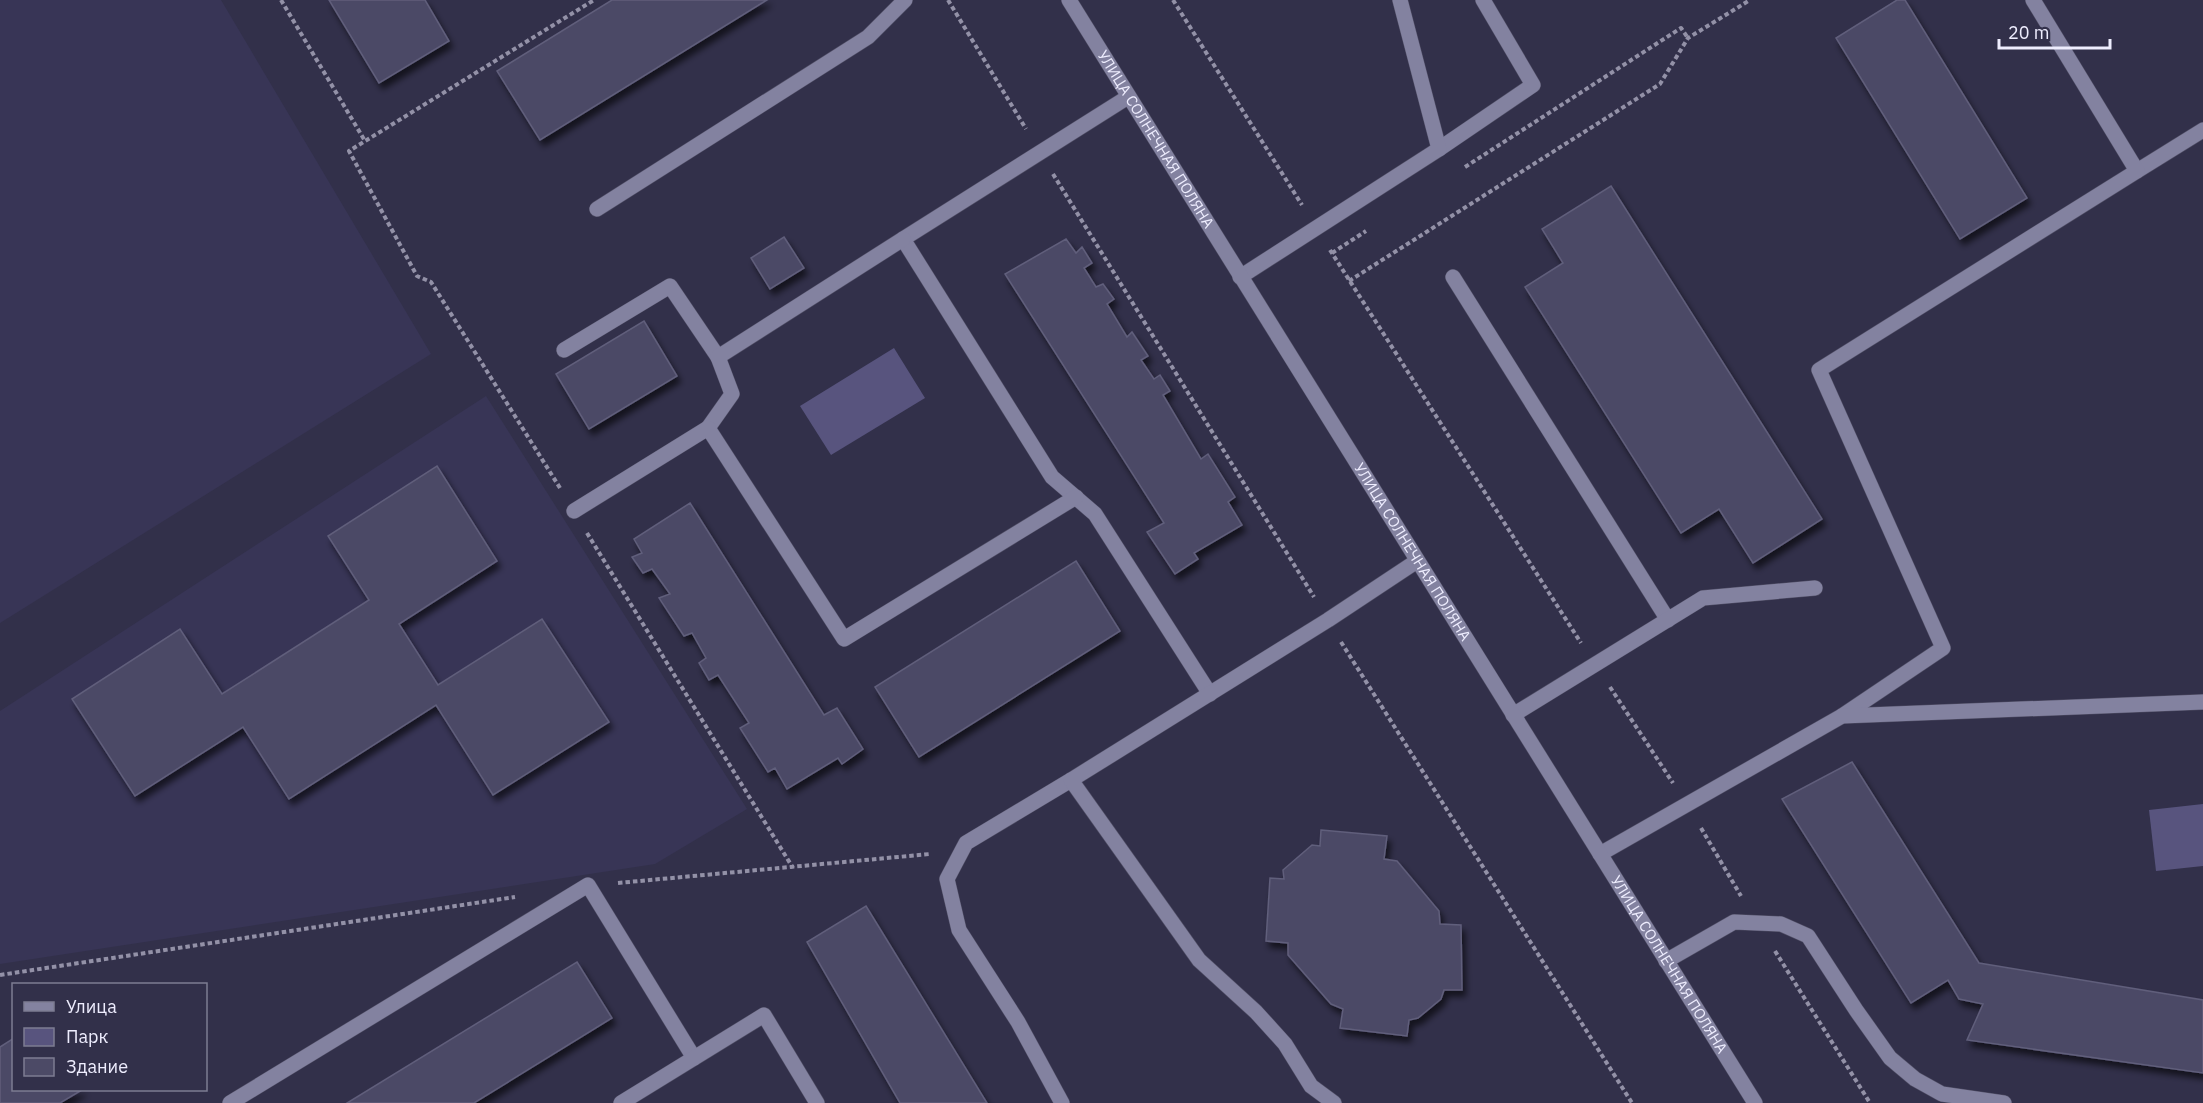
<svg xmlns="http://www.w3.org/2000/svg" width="2203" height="1103" font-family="'IBM Plex Sans',sans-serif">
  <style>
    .built { fill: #383556 }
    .green { fill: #58547e }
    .building { fill: #4c4a66; stroke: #605e7b; stroke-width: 1.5; filter: url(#shadow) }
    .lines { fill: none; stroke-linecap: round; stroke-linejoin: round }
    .lane-casing { stroke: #514f66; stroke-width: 16 }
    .street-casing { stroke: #514f66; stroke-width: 16 }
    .path { stroke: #9391a7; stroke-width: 4; stroke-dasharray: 4.5 3; stroke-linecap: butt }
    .lane { stroke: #8382a0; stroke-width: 15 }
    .street { stroke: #8382a0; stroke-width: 15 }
    .labels { text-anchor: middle; stroke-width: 5; stroke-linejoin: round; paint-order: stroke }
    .street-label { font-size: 15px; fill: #eeedfe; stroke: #32304a }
  </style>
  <defs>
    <filter id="shadow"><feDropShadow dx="3.5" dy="6" stdDeviation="3" flood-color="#0009"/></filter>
  </defs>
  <rect width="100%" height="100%" fill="#32304a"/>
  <g class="built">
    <path d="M 0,0 L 221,0 L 431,354 L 0,623 Z"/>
    <path d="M 486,396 L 747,809 L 655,864 L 0,964 L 0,711 Z"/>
  </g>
  <g class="green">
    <path d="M 894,348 L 925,398 L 831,455 L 800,406 Z"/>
    <path d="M 2203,804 L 2203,866 L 2156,871 L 2149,810 Z"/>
  </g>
  <g class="building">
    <path d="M 329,0 L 425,0 L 449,41 L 379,83 Z"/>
    <path d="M 612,0 L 767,0 L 540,140 L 497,71 Z"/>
    <path d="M 1897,0 L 1905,0 L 2027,198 L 1960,239 L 1836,38 Z"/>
    <path d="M 1611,186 L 1822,519 L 1753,563 L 1719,509 L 1681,533 L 1525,287 L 1563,263 L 1542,229 Z"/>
    <path d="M 784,237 L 804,268 L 770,289 L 751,258 Z"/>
    <path d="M 1066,239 L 1076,253 L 1082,247 L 1092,263 L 1084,268 L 1096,287 L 1103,284 L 1114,299 L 1107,304 L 1127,337 L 1132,332 L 1148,356 L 1141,360 L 1154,379 L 1160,375 L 1170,391 L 1163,395 L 1201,459 L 1208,454 L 1235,497 L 1228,502 L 1242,525 L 1194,553 L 1198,559 L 1175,574 L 1147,532 L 1164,523 L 1005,274 Z"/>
    <path d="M 644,321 L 677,376 L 589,429 L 556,374 Z"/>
    <path d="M 437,466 L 497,561 L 399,624 L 438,685 L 542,619 L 609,722 L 493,795 L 436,705 L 289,799 L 243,727 L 135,796 L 72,699 L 180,629 L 222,694 L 369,600 L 328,536 Z"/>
    <path d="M 690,503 L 824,715 L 837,708 L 863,749 L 842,764 L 838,758 L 787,789 L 775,768 L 768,772 L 740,728 L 749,723 L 718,675 L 709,680 L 699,663 L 706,658 L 692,633 L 684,636 L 659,598 L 670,594 L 652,569 L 643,573 L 632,557 L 642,553 L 634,539 Z"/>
    <path d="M 1076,561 L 1120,631 L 919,757 L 875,687 Z"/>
    <path d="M 1852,762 L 1979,963 L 2203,1000 L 2203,1073 L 1967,1040 L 1983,1004 L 1959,999 L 1948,980 L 1911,1003 L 1782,799 Z"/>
    <path d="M 1321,830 L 1387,836 L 1384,859 L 1397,861 L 1439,911 L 1440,924 L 1461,925 L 1462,990 L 1444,990 L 1441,999 L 1418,1018 L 1409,1020 L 1407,1036 L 1340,1028 L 1343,1009 L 1331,1004 L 1288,955 L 1288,943 L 1266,941 L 1270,878 L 1284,879 L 1283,870 L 1312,845 L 1320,846 Z"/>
    <path d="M 866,906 L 987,1103 L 900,1103 L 807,942 Z"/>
    <path d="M 577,962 L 612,1018 L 474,1103 L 347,1103 Z"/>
    <path d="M 14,1038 L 14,1090 L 82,1090 L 60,1103 L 0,1103 L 0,1047 Z"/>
  </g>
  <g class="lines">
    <g class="lane-casing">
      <g id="lane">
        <path d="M 1128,97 L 903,239 L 1052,477 L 1095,514 L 1210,694"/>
        <path d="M 1439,149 L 1533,85 L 1483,0"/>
        <path d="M 2137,171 L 2203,130"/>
        <path d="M 597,209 L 868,37 L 905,0"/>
        <path d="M 1240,277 L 1439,149 L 1400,0"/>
        <path d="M 1453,277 L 1668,620"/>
        <path d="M 564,350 L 670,286 L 718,357"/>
        <path d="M 708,428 L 732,394 L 718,357 L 903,239"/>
        <path d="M 574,511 L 708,428 L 844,639 L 1076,497"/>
        <path d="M 1513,715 L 1703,598 L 1815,588"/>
        <path d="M 1842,716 L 1943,648 L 1819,370 L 2137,171 L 2033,0"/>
        <path d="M 1600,854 L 1842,716 L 2203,702"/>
        <path d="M 1666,961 L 1734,922 L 1781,924 L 1808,936 L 1856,1010 L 1890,1058 L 1915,1079 L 1942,1094 L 2004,1103"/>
        <path d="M 230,1103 L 588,885 L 694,1058"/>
        <path d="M 621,1103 L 764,1015 L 817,1103"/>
        <path d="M 1062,1103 L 1018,1022 L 959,930 L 947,879 L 966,843 L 1071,780"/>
        <path d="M 1334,1103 L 1311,1086 L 1285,1044 L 1256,1012 L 1199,960 L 1071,780 L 1328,620 L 1417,561"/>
      </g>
    </g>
    <g class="street-casing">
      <g id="street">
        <path id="s1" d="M 1069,0 L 1755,1103"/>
      </g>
    </g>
    <g class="path">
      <path d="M 281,0 L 365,141"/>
      <path d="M 948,0 L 1026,129"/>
      <path d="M 1173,0 L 1302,205"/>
      <path d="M 1465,167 L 1681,28 L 1688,38"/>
      <path d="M 1053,174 L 1314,597"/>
      <path d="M 1330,250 L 1581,643"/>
      <path d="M 1332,253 L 1366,231"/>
      <path d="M 1349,281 L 1660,84 L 1688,38 L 1750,0"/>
      <path d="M 560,488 L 431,282 L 417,276 L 349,151 L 594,0"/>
      <path d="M 587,533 L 793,868"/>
      <path d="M 1341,642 L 1632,1103"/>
      <path d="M 1610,687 L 1673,783"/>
      <path d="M 1701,828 L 1741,896"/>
      <path d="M 618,883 L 930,854"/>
      <path d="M 1775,951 L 1870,1103"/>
      <path d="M 0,975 L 515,897"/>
    </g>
    <use href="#lane" class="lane"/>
    <use href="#street" class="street"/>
  </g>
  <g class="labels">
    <g class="street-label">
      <text dy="5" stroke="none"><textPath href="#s1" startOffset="164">УЛИЦА СОЛНЕЧНАЯ ПОЛЯНА</textPath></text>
      <text dy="5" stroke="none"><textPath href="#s1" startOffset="650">УЛИЦА СОЛНЕЧНАЯ ПОЛЯНА</textPath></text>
      <text dy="5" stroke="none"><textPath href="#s1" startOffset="1136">УЛИЦА СОЛНЕЧНАЯ ПОЛЯНА</textPath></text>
    </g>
  </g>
  <rect x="12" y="983" width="195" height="108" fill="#32304a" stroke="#7d7c92" stroke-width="1.5"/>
  <rect x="24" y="1002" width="30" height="9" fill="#8382a0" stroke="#7d7c92" stroke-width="1.5"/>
  <text x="66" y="1013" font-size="18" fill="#eeedfe">Улица</text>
  <rect x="24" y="1028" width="30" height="18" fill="#58547e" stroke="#7d7c92" stroke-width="1.5"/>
  <text x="66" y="1043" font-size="18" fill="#eeedfe">Парк</text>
  <rect x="24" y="1058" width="30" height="18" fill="#4c4a66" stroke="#7d7c92" stroke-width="1.5"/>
  <text x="66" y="1073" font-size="18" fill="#eeedfe">Здание</text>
  <path d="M1999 39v9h111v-9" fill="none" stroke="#eeedfe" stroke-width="3"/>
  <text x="2008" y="39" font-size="18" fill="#eeedfe" stroke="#32304a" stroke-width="4.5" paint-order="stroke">20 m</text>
</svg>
